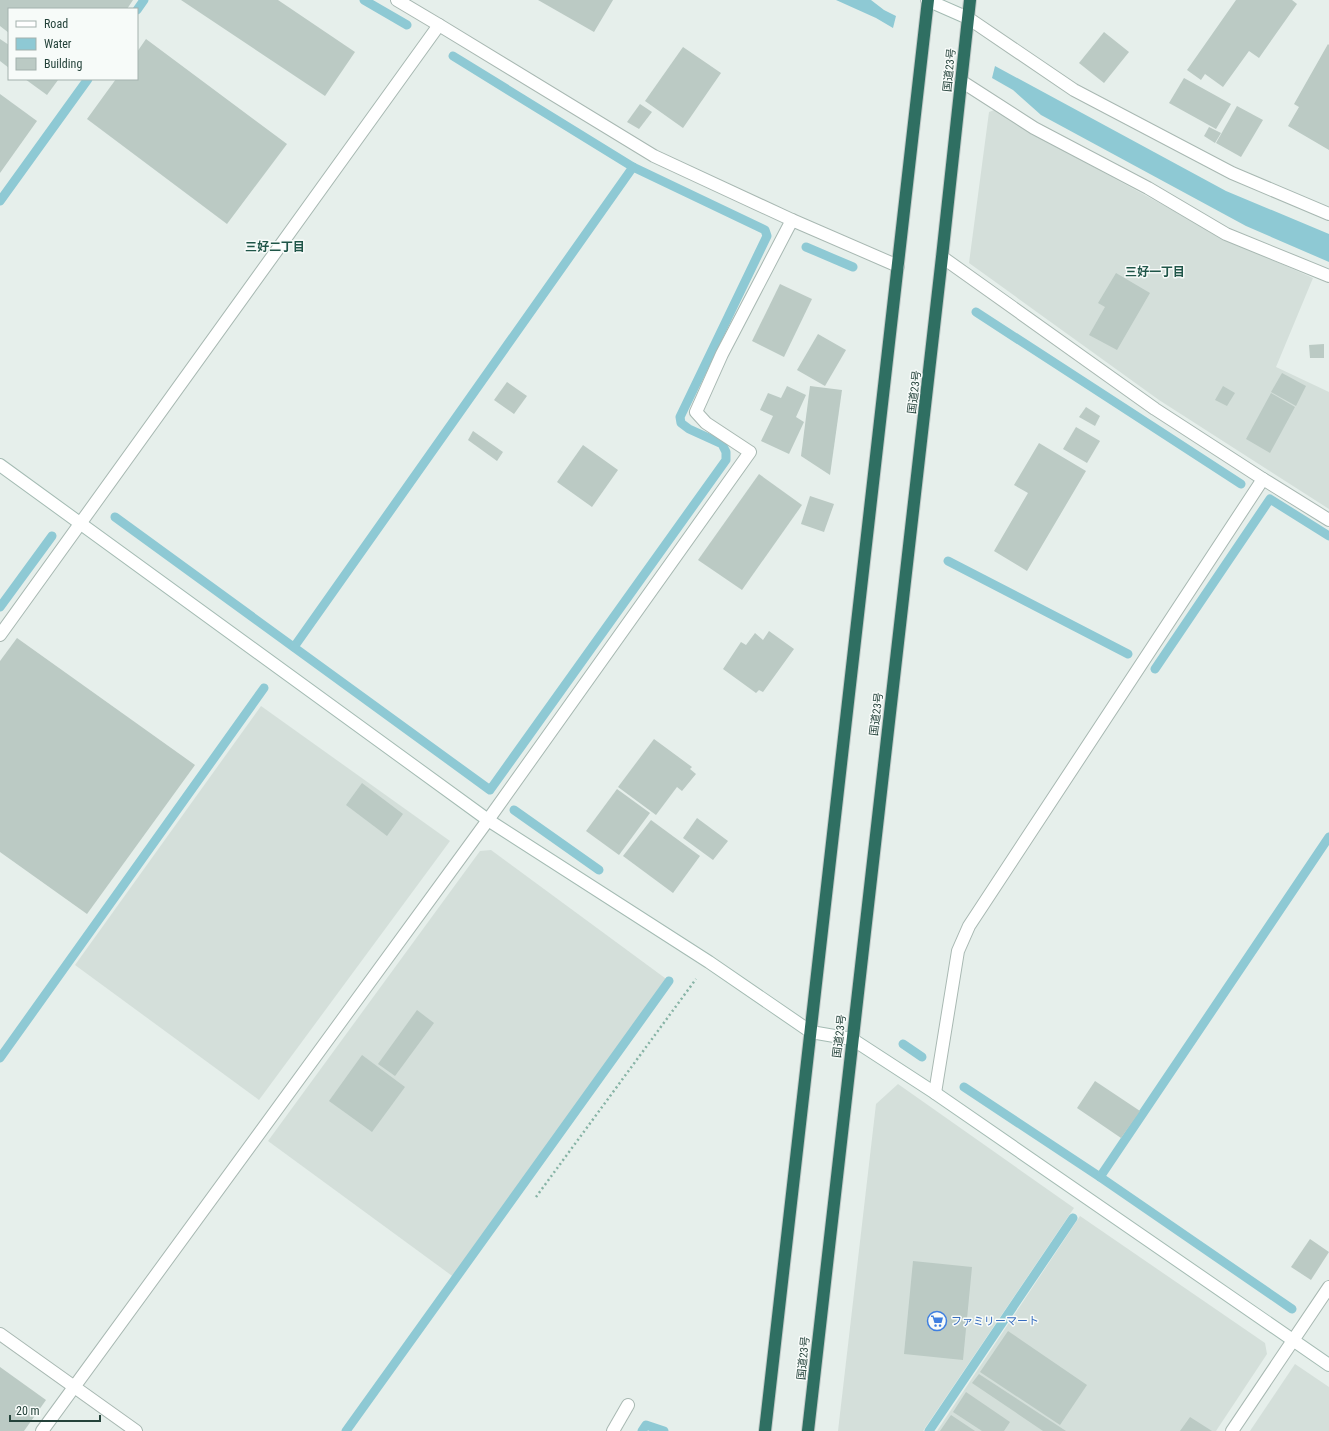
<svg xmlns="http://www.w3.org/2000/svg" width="1329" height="1431" font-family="'Roboto Condensed','Noto Sans JP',sans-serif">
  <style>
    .built { fill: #d4dfda }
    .water { fill: #8ec9d4 }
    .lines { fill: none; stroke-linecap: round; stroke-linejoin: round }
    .stream { stroke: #8ec9d4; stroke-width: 9 }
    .building { fill: #bbcac4 }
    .street-casing { stroke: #a8b8b2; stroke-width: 14 }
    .secondary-casing { stroke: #a4bbb3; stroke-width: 14 }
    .highway-casing { stroke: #c2cac8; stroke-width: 14 }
    .path { stroke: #86b3a5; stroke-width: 2.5; stroke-dasharray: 2 3; stroke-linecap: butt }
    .street { stroke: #fff; stroke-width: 12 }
    .secondary { stroke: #fff; stroke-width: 12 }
    .highway { stroke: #2f6f62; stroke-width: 12 }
    .labels { text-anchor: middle; stroke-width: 3; stroke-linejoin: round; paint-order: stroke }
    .street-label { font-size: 11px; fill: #24423a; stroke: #f7fbf9 }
    .shop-label { font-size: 11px; fill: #366cbe; stroke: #f7fbf9; text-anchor: start }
    .neighbourhood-label { font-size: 12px; font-weight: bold; fill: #1f5548; stroke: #f7fbf9 }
  </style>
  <rect width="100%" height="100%" fill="#e6efeb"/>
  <g class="built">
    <path d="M 997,109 L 1037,136 L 1225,239 L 1313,278 L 1276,367 L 1329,392 L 1329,509 L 1159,400 L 969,263 L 989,112 Z"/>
    <path d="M 261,706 L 450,841 L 259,1100 L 75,965 Z"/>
    <path d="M 491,850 L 669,981 L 455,1278 L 268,1141 L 480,851 Z"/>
    <path d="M 898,1084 L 1074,1208 L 923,1431 L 838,1431 L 876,1104 Z"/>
    <path d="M 1080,1216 L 1265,1343 L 1267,1354 L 1216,1431 L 937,1431 Z"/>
    <path d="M 1295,1364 L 1329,1387 L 1329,1431 L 1250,1431 Z"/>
  </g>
  <g class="water">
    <path d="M 836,0 L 871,0 L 884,10 L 896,16 L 893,28 L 876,18 Z"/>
    <path d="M 995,66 L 1226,191 L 1329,234 L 1329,262 L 1246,226 L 1041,115 L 1013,90 L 992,78 Z"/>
  </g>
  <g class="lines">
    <g class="stream">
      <path d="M 364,0 L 407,25"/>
      <path d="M 137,10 L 144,0"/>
      <path d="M 0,201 L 88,79"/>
      <path d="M 806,247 L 853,267"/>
      <path d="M 976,312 L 1241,484"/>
      <path d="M 115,517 L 490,790 L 726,460 L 726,452 L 722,444 L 689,429 L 681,423 L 680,417 L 767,236 L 765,230 L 633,167 L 453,56"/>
      <path d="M 948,561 L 1128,654"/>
      <path d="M 0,607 L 52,536"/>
      <path d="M 294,647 L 633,167"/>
      <path d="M 1155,669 L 1270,499 L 1329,536"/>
      <path d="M 514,810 L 599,870"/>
      <path d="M 903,1044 L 922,1057"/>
      <path d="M 0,1058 L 264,688"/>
      <path d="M 964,1087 L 1100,1177 L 1292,1309"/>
      <path d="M 1100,1177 L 1329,837"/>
      <path d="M 346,1431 L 669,981"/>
      <path d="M 642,1431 L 646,1425 L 664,1431"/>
      <path d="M 929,1431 L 1073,1218"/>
    </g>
  </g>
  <g class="building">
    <path d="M 0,0 L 133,0 L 127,9 L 9,9 L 9,33 L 0,26 Z"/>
    <path d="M 181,0 L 278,0 L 355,52 L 325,96 Z"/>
    <path d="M 538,0 L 613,0 L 594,32 Z"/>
    <path d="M 1236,0 L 1292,0 L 1297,4 L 1259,58 L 1249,51 L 1223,87 L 1205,74 L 1201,80 L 1187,70 Z"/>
    <path d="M 1104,32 L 1129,52 L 1104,83 L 1079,63 Z"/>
    <path d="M 0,39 L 9,45 L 9,68 L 0,61 Z"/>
    <path d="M 146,39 L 287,144 L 227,224 L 87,119 L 116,79 L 137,79 L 137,52 Z"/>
    <path d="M 1328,44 L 1329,45 L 1329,150 L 1288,126 L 1299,107 L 1294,104 Z"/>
    <path d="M 683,47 L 721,73 L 683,128 L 645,101 Z"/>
    <path d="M 1184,78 L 1231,104 L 1216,129 L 1169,103 Z"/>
    <path d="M 25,79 L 56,79 L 58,80 L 47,95 Z"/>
    <path d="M 0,94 L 37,121 L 0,173 Z"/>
    <path d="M 640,104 L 652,112 L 639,129 L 627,122 Z"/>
    <path d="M 1237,106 L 1263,120 L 1241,157 L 1216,143 Z"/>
    <path d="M 1209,127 L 1221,133 L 1215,143 L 1204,136 Z"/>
    <path d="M 1116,273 L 1150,293 L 1117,350 L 1089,335 L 1105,307 L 1098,303 Z"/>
    <path d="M 780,284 L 812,299 L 784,357 L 752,341 Z"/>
    <path d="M 818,334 L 846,350 L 825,386 L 797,370 Z"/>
    <path d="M 1324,344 L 1324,358 L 1310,358 L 1309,345 Z"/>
    <path d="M 1282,373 L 1306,386 L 1296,406 L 1271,392 Z"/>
    <path d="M 507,382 L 527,396 L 514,414 L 494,400 Z"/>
    <path d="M 787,386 L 806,395 L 796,417 L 804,422 L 789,454 L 761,441 L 773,416 L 760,410 L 768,393 L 781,398 Z"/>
    <path d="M 810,386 L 842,390 L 830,475 L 801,456 Z"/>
    <path d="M 1223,386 L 1235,393 L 1227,406 L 1215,400 Z"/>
    <path d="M 1271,393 L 1295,407 L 1270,453 L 1246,439 Z"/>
    <path d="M 1086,407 L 1100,416 L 1095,426 L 1079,417 Z"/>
    <path d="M 1076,427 L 1100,441 L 1087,463 L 1063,449 Z"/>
    <path d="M 473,431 L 503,452 L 497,461 L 468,440 Z"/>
    <path d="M 1039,443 L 1086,471 L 1027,571 L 994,551 L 1028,493 L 1014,485 Z"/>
    <path d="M 583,445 L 618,470 L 592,507 L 557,482 Z"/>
    <path d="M 759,474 L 802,505 L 742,590 L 698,560 Z"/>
    <path d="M 810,496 L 834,504 L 824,532 L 801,524 Z"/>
    <path d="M 769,631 L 794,649 L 763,692 L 759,690 L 756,693 L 723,669 L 741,642 L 746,645 L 755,633 L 763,640 Z"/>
    <path d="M 17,638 L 195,765 L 87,914 L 0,852 L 0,661 Z"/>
    <path d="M 654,739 L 692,767 L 690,769 L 696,774 L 682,791 L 677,787 L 656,815 L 618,787 Z"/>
    <path d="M 362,783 L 403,814 L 387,836 L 346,805 Z"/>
    <path d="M 617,789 L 650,813 L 619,855 L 586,831 Z"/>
    <path d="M 697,818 L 728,841 L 713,860 L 683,838 Z"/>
    <path d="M 651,820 L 700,856 L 673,893 L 623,856 Z"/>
    <path d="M 417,1010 L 434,1023 L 395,1076 L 378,1064 Z"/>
    <path d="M 362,1055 L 405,1087 L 372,1132 L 329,1101 Z"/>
    <path d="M 1095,1081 L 1140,1111 L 1121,1138 L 1077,1108 Z"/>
    <path d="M 1310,1239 L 1329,1252 L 1311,1280 L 1291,1267 Z"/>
    <path d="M 913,1261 L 972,1267 L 963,1360 L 904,1354 Z"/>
    <path d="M 1008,1331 L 1087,1385 L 1060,1425 L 980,1372 Z"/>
    <path d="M 0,1367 L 46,1400 L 24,1431 L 0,1431 Z"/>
    <path d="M 979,1374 L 1066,1431 L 1043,1431 L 972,1383 Z"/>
    <path d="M 966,1392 L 1010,1422 L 1004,1431 L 982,1431 L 953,1412 Z"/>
    <path d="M 951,1415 L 975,1431 L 940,1431 Z"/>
    <path d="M 1190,1417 L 1212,1431 L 1180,1431 Z"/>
  </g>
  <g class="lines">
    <g class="street-casing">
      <g id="street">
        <path d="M 397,0 L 439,25 L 654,156 L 792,220 L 898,266"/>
        <path d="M 968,18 L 1074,90 L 1232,173 L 1329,214"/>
        <path d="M 961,81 L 1034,128 L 1148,188 L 1226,234 L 1329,276"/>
        <path d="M 942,257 L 1155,409 L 1263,479 L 1329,520"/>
        <path d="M 0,635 L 439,25"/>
        <path d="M 935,1093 L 958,951 L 969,926 L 1263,479"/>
        <path d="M 0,1334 L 136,1431"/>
        <path d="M 42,1431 L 488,820 L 750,452 L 706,423 L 696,412 L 722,354 L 792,220"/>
        <path d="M 613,1431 L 628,1405"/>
        <path d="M 1232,1431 L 1329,1287"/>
      </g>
    </g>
    <g class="secondary-casing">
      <g id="secondary">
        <path d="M 927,0 L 968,18"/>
        <path d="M 0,465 L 488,820 L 709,962 L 811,1032 L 852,1039 L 935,1093 L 1329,1365"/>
      </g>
    </g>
    <g class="highway-casing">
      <g id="highway">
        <path d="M 765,1431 L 928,0"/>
        <path d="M 808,1431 L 942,257 L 970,0"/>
      </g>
    </g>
    <path class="path" d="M 536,1197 L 696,979"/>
    <use href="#street" class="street"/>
    <use href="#secondary" class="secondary"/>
    <use href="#highway" class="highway"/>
  </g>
  <defs>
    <g id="supermarket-ring" transform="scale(1)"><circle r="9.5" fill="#f7fbf9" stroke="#3f7fe0" stroke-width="1.5"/><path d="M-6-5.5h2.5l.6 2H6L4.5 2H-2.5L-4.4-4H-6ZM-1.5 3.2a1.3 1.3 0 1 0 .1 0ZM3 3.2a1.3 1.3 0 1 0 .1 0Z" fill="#3f7fe0"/></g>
  </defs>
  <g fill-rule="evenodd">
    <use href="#supermarket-ring" x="937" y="1321"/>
  </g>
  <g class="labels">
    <g class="street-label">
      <text transform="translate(949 70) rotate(-84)" y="4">国道23号</text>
      <text transform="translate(914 392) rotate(-83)" y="4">国道23号</text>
      <text transform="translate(876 714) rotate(-83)" y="4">国道23号</text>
      <text transform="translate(839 1036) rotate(-83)" y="4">国道23号</text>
      <text transform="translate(803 1358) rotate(-84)" y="4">国道23号</text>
    </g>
    <g class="shop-label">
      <text x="951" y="1325">ファミリーマート</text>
    </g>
    <g class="neighbourhood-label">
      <text x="275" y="251">三好二丁目</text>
      <text x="1155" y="276">三好一丁目</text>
    </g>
  </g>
  <rect x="8" y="8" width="130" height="72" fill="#f7fbf9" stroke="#a3b1ad"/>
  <rect x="16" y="21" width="20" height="6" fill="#ffffff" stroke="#a3b1ad"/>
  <text x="44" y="28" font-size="12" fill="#24423a">Road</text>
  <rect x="16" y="38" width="20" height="12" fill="#8ec9d4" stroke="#a3b1ad"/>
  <text x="44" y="48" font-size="12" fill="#24423a">Water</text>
  <rect x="16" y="58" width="20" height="12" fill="#bbcac4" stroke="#a3b1ad"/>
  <text x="44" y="68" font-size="12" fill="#24423a">Building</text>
  <path d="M10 1415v6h90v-6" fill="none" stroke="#24423a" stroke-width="2"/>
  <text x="16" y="1415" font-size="12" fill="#24423a" stroke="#f7fbf9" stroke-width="3" paint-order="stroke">20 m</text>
</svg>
